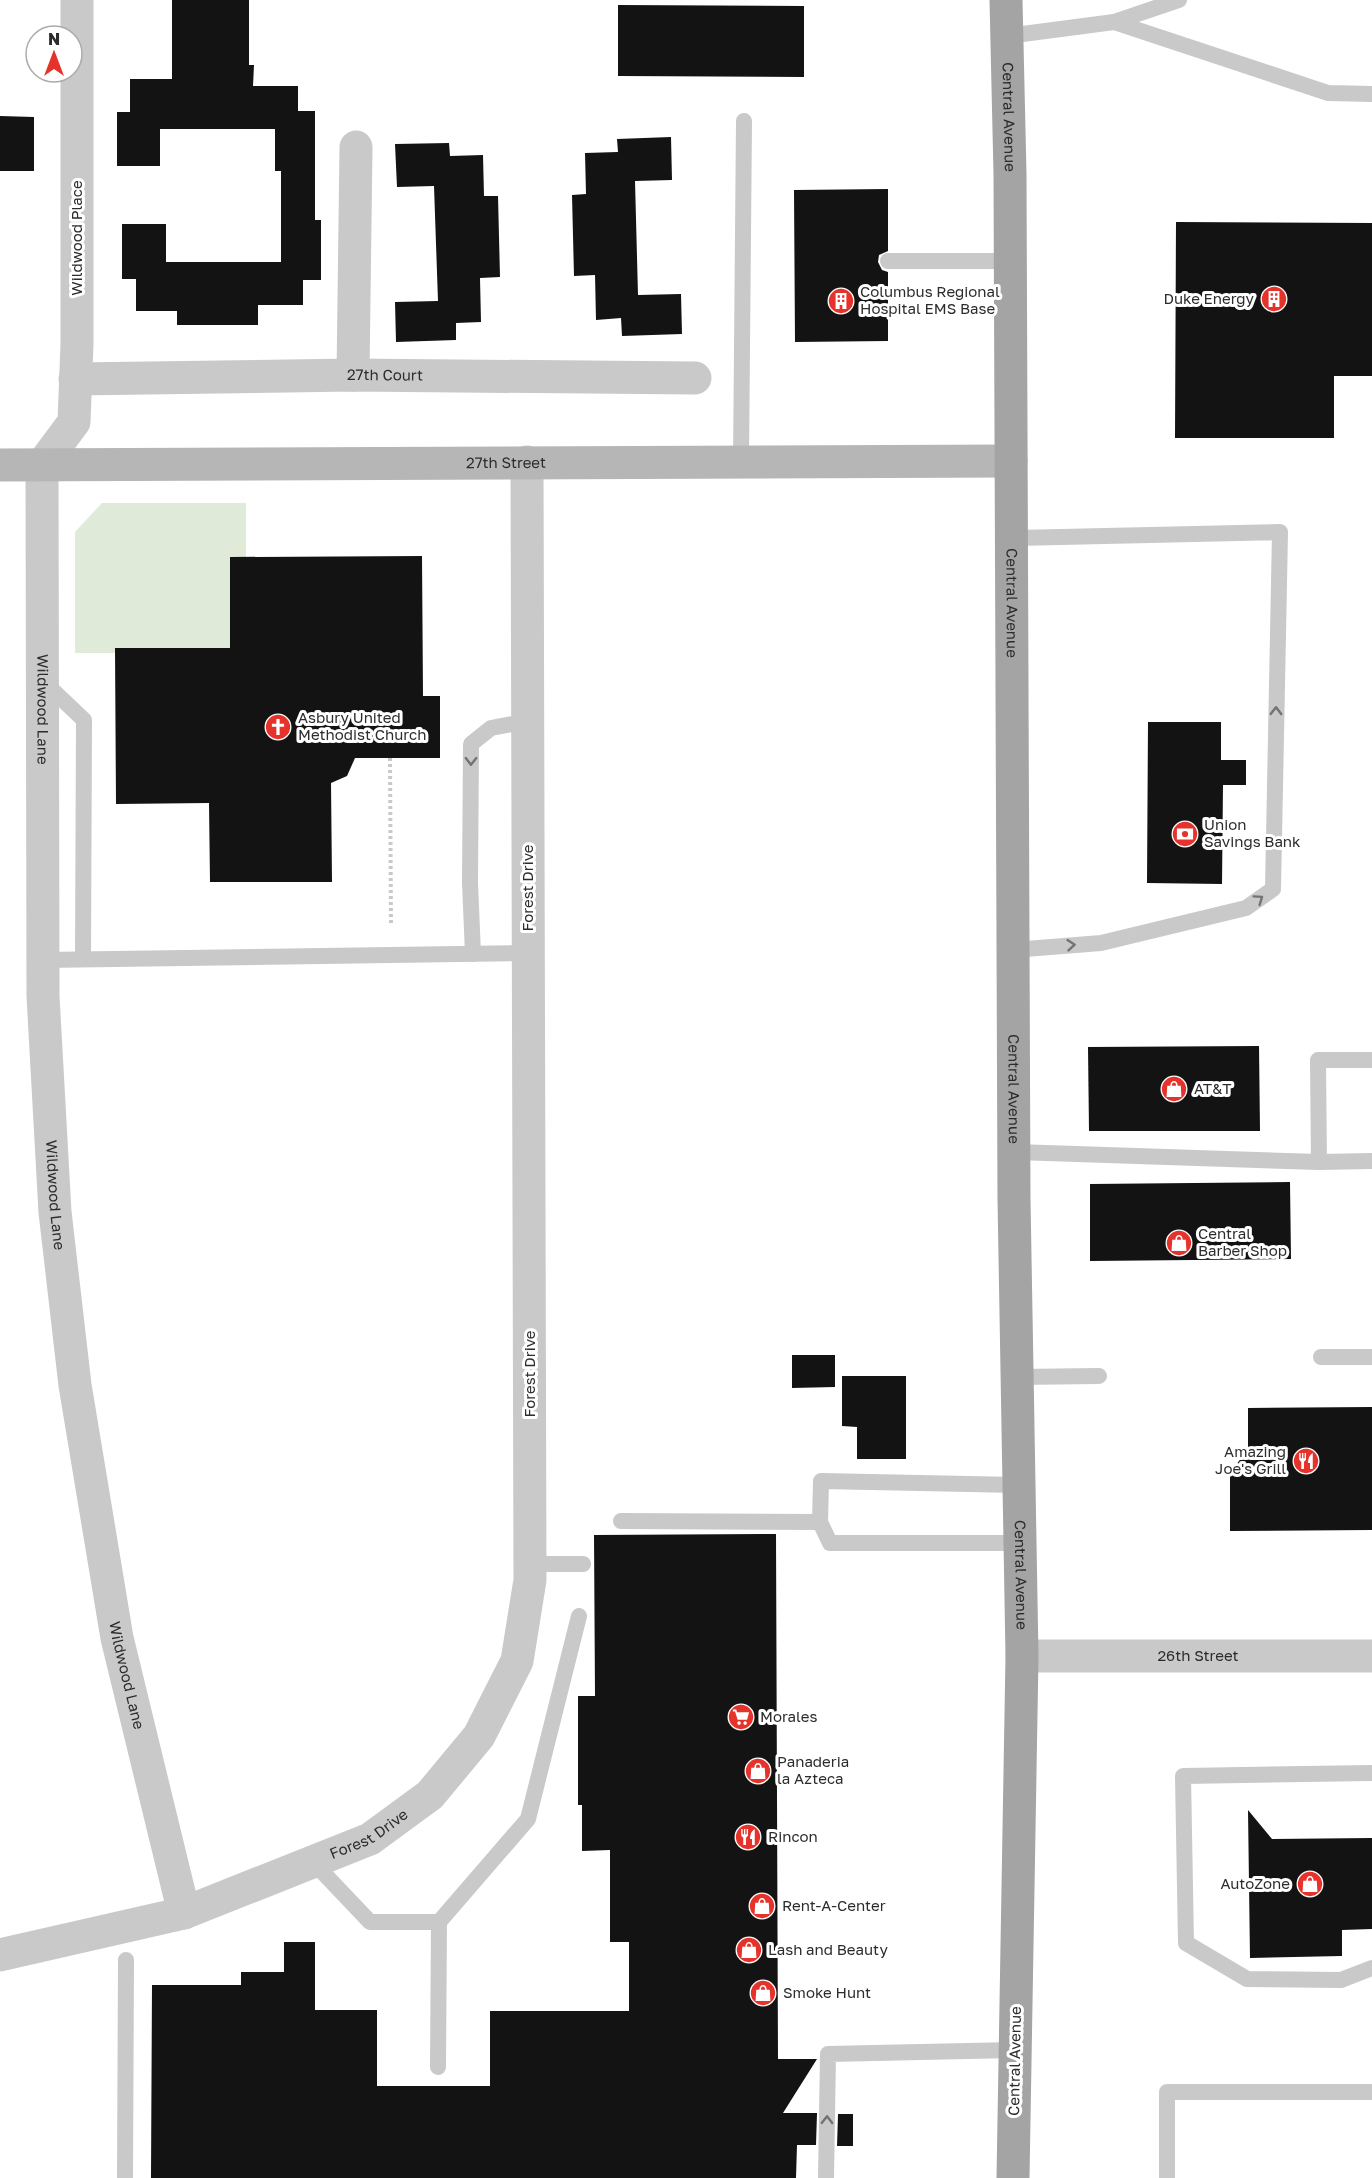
<svg xmlns="http://www.w3.org/2000/svg" width="1372" height="2178" font-family="'Golos Text',sans-serif">
  <style>
    .green { fill: #e0ead9 }
    .building { fill: #131313 }
    .lines { fill: none; stroke-linecap: round; stroke-linejoin: round }
    .path { stroke: #c9c9c9; stroke-width: 4; stroke-dasharray: 3 3; stroke-linecap: butt }
    .lane { stroke: #c9c9c9; stroke-width: 16 }
    .street { stroke: #c9c9c9; stroke-width: 33 }
    .secondary { stroke: #b6b6b6; stroke-width: 33 }
    .primary { stroke: #a4a4a4; stroke-width: 33 }
    .oneway { stroke: #737373 }
    .labels { text-anchor: middle; stroke-width: 6; stroke-linejoin: round; paint-order: stroke }
    .street-label { font-size: 15px; fill: #2c2c2c; stroke: #fff }
    .poi-label { font-size: 15px; fill: #2c2c2c; stroke: #fff; text-anchor: start }
  </style>
  <rect width="100%" height="100%" fill="#fff"/>
  <path class="green" d="M 102,503 L 246,503 L 246,557 L 230,558 L 230,648 L 115,648 L 115,653 L 75,653 L 75,532 Z"/>
  <g class="building">
    <path d="M 172,0 L 249,0 L 249,65 L 254,65 L 253,86 L 298,86 L 298,111 L 315,111 L 315,220 L 321,220 L 321,280 L 303,280 L 303,305 L 258,305 L 258,325 L 177,325 L 177,311 L 136,311 L 136,279 L 122,279 L 122,224 L 166,224 L 166,262 L 281,262 L 281,171 L 275,171 L 275,129 L 160,129 L 160,166 L 117,166 L 117,112 L 130,112 L 130,79 L 172,79 Z"/>
    <path d="M 618,5 L 804,6 L 804,77 L 618,76 Z"/>
    <path d="M 0,116 L 34,117 L 34,171 L 0,171 Z"/>
    <path d="M 671,137 L 672,180 L 635,181 L 638,295 L 681,294 L 682,334 L 622,336 L 621,318 L 596,320 L 595,275 L 574,276 L 572,195 L 586,194 L 585,153 L 618,152 L 617,139 Z"/>
    <path d="M 449,143 L 450,156 L 483,155 L 484,196 L 498,196 L 500,277 L 480,278 L 481,322 L 456,323 L 456,340 L 396,342 L 395,302 L 438,301 L 434,186 L 397,187 L 395,144 Z"/>
    <path d="M 888,189 L 888,251 L 879,255 L 878,262 L 882,270 L 888,272 L 888,341 L 795,342 L 794,190 Z"/>
    <path d="M 1176,222 L 1372,223 L 1372,376 L 1334,376 L 1334,438 L 1175,438 Z"/>
    <path d="M 422,556 L 423,696 L 440,696 L 440,758 L 355,758 L 347,776 L 331,783 L 332,882 L 210,882 L 209,803 L 116,804 L 115,648 L 230,648 L 230,557 Z"/>
    <path d="M 1148,722 L 1221,722 L 1221,760 L 1246,760 L 1246,785 L 1223,785 L 1222,884 L 1147,883 Z"/>
    <path d="M 1259,1046 L 1260,1131 L 1089,1131 L 1088,1047 Z"/>
    <path d="M 1290,1182 L 1291,1259 L 1090,1261 L 1090,1184 Z"/>
    <path d="M 792,1355 L 835,1355 L 835,1387 L 792,1388 Z"/>
    <path d="M 842,1376 L 906,1376 L 906,1459 L 857,1459 L 857,1427 L 842,1426 Z"/>
    <path d="M 1372,1407 L 1372,1530 L 1230,1531 L 1230,1473 L 1248,1449 L 1248,1408 Z"/>
    <path d="M 776,1534 L 778,2059 L 817,2059 L 783,2113 L 817,2113 L 816,2145 L 797,2145 L 796,2178 L 151,2178 L 152,1985 L 241,1985 L 241,1972 L 284,1972 L 284,1942 L 315,1942 L 315,2010 L 377,2010 L 377,2086 L 490,2086 L 490,2011 L 629,2011 L 629,1942 L 610,1942 L 610,1850 L 582,1851 L 582,1805 L 578,1805 L 578,1696 L 595,1696 L 594,1535 Z"/>
    <path d="M 1248,1810 L 1272,1839 L 1372,1838 L 1372,1929 L 1342,1930 L 1342,1956 L 1250,1958 Z"/>
    <path d="M 838,2114 L 853,2114 L 853,2146 L 837,2146 Z"/>
  </g>
  <g class="lines">
    <path class="path" d="M 390,758 L 391,926"/>
    <g class="lane">
      <path d="M 1114,22 L 1328,93 L 1372,94"/>
      <path d="M 1007,36 L 1114,22 L 1179,0"/>
      <path d="M 888,261 L 1010,261"/>
      <path d="M 741,462 L 744,121"/>
      <path d="M 1011,538 L 1280,532 L 1273,889 L 1246,908 L 1101,943 L 1013,950"/>
      <path d="M 43,681 L 84,720 L 83,959"/>
      <path d="M 473,954 L 470,883 L 471,744 L 491,728 L 528,721"/>
      <path d="M 43,960 L 528,953"/>
      <path d="M 1014,1152 L 1319,1162 L 1372,1161"/>
      <path d="M 1319,1162 L 1318,1060 L 1372,1060"/>
      <path d="M 1321,1357 L 1372,1357"/>
      <path d="M 1017,1377 L 1099,1376"/>
      <path d="M 621,1521 L 820,1522 L 830,1543 L 1020,1543"/>
      <path d="M 820,1522 L 821,1481 L 1019,1485"/>
      <path d="M 530,1564 L 583,1564"/>
      <path d="M 1372,1773 L 1183,1776 L 1186,1943 L 1247,1979 L 1341,1980 L 1372,1968"/>
      <path d="M 313,1862 L 370,1922 L 439,1922 L 528,1819 L 579,1616"/>
      <path d="M 438,2067 L 439,1922"/>
      <path d="M 125,2178 L 126,1960"/>
      <path d="M 826,2178 L 828,2054 L 1015,2050"/>
      <path d="M 1167,2178 L 1167,2092 L 1372,2092"/>
    </g>
    <g class="street">
      <path id="s1" d="M 77,0 L 77,344 L 74,422 L 42,465 L 43,996 L 55,1212 L 75,1385 L 117,1638 L 184,1913"/>
      <path d="M 353,375 L 356,147"/>
      <path id="s2" d="M 75,379 L 353,375 L 695,378"/>
      <path id="s3" d="M 1022,1656 L 1372,1656"/>
      <path id="s4" d="M 0,1955 L 184,1913 L 370,1839 L 430,1795 L 479,1736 L 517,1661 L 530,1580 L 527,462"/>
    </g>
    <path class="secondary" id="s5" d="M 0,465 L 1011,461"/>
    <path class="primary" id="s6" d="M 1006,0 L 1010,174 L 1014,1199 L 1022,1656 L 1013,2178"/>
  </g>
  <defs><path id="oneway-chevron" d="M-2-3.5L2.5 0L-2 3.5" fill="none" stroke-width="1.6" stroke-linecap="round" stroke-linejoin="round" transform="scale(1.5)"/></defs>
  <g class="oneway">
    <use href="#oneway-chevron" transform="translate(1276 711) rotate(-89)"/>
    <use href="#oneway-chevron" transform="translate(471 761) rotate(91)"/>
    <use href="#oneway-chevron" transform="translate(1259 899) rotate(-35)"/>
    <use href="#oneway-chevron" transform="translate(1071 945) rotate(-5)"/>
    <use href="#oneway-chevron" transform="translate(827 2120) rotate(-89)"/>
  </g>
  <defs>
    <g id="building-disc" transform="scale(1.35)"><circle r="9.5" fill="#e5332c" stroke="#fff"/><path d="M-4-6H4V6H1V3H-1V6H-4ZM-2.5-4.3h1.7v1.8h-1.7ZM.8-4.3h1.7v1.8H.8ZM-2.5-1h1.7V.8h-1.7ZM.8-1h1.7V.8H.8Z" fill="#fff"/></g>
    <g id="church-disc" transform="scale(1.35)"><circle r="9.5" fill="#e5332c" stroke="#fff"/><path d="M-1.2-6h2.4v3.5h3.3v2.4h-3.3V6h-2.4V-.1h-3.3v-2.4h3.3Z" fill="#fff"/></g>
    <g id="bank-disc" transform="scale(1.35)"><circle r="9.5" fill="#e5332c" stroke="#fff"/><path d="M-6-4H6V4H-6ZM0-2.3a2.3 2.3 0 1 0 0 4.6a2.3 2.3 0 1 0 0-4.6Z" fill="#fff"/></g>
    <g id="shop-disc" transform="scale(1.35)"><circle r="9.5" fill="#e5332c" stroke="#fff"/><path d="M-5-2.5h2.3a2.7 3.5 0 0 1 5.4 0H5L5.5 6h-11ZM-1.5-2.5h3a1.5 2.3 0 0 0-3 0Z" fill="#fff"/></g>
    <g id="restaurant-disc" transform="scale(1.35)"><circle r="9.5" fill="#e5332c" stroke="#fff"/><path d="M-5-6h1v4h1v-4h1v4h1v-4h1v5L-1.5 .5V6h-2V.5L-5-1ZM5-6V6H3V1.5H1.5Q1.5-4 5-6Z" fill="#fff"/></g>
    <g id="supermarket-disc" transform="scale(1.35)"><circle r="9.5" fill="#e5332c" stroke="#fff"/><path d="M-6-5.5h2.5l.6 2H6L4.5 2H-2.5L-4.4-4H-6ZM-1.5 3.2a1.3 1.3 0 1 0 .1 0ZM3 3.2a1.3 1.3 0 1 0 .1 0Z" fill="#fff"/></g>
  </defs>
  <g fill-rule="evenodd">
    <use href="#building-disc" x="1274" y="299"/>
    <use href="#building-disc" x="841" y="301"/>
    <use href="#church-disc" x="278" y="727"/>
    <use href="#bank-disc" x="1185" y="834"/>
    <use href="#shop-disc" x="1174" y="1089"/>
    <use href="#shop-disc" x="1179" y="1243"/>
    <use href="#restaurant-disc" x="1306" y="1461"/>
    <use href="#supermarket-disc" x="741" y="1717"/>
    <use href="#shop-disc" x="758" y="1771"/>
    <use href="#restaurant-disc" x="748" y="1837"/>
    <use href="#shop-disc" x="1310" y="1884"/>
    <use href="#shop-disc" x="762" y="1906"/>
    <use href="#shop-disc" x="749" y="1950"/>
    <use href="#shop-disc" x="763" y="1993"/>
  </g>
  <g class="labels">
    <g class="street-label">
      <text dy="5" stroke="none"><textPath href="#s6" startOffset="117">Central Avenue</textPath></text>
      <text transform="translate(77 238) rotate(-90)" y="5">Wildwood Place</text>
      <text dy="5" stroke="none"><textPath href="#s2" startOffset="310">27th Court</textPath></text>
      <text dy="5" stroke="none"><textPath href="#s5" startOffset="506">27th Street</textPath></text>
      <text dy="5" stroke="none"><textPath href="#s6" startOffset="603">Central Avenue</textPath></text>
      <text dy="5" stroke="none"><textPath href="#s1" startOffset="720">Wildwood Lane</textPath></text>
      <text transform="translate(528 888) rotate(-90)" y="5">Forest Drive</text>
      <text dy="5" stroke="none"><textPath href="#s6" startOffset="1089">Central Avenue</textPath></text>
      <text dy="5" stroke="none"><textPath href="#s1" startOffset="1206">Wildwood Lane</textPath></text>
      <text transform="translate(530 1374) rotate(-90)" y="5">Forest Drive</text>
      <text dy="5" stroke="none"><textPath href="#s6" startOffset="1575">Central Avenue</textPath></text>
      <text dy="5" stroke="none"><textPath href="#s3" startOffset="176">26th Street</textPath></text>
      <text dy="5" stroke="none"><textPath href="#s1" startOffset="1692">Wildwood Lane</textPath></text>
      <text dy="5" stroke="none"><textPath href="#s4" startOffset="390">Forest Drive</textPath></text>
      <text transform="translate(1015 2061) rotate(-89)" y="5">Central Avenue</text>
    </g>
    <g class="poi-label">
      <text x="860" y="297">Columbus Regional<tspan x="860" dy="17">Hospital EMS Base</tspan></text>
      <text x="1254" y="304" text-anchor="end">Duke Energy</text>
      <text x="298" y="723">Asbury United<tspan x="298" dy="17">Methodist Church</tspan></text>
      <text x="1204" y="830">Union<tspan x="1204" dy="17">Savings Bank</tspan></text>
      <text x="1194" y="1094">AT&amp;T</text>
      <text x="1198" y="1239">Central<tspan x="1198" dy="17">Barber Shop</tspan></text>
      <text x="1286" y="1457" text-anchor="end">Amazing<tspan x="1286" dy="17">Joe's Grill</tspan></text>
      <text x="760" y="1722">Morales</text>
      <text x="777" y="1767">Panaderia<tspan x="777" dy="17">la Azteca</tspan></text>
      <text x="768" y="1842">Rincon</text>
      <text x="1290" y="1889" text-anchor="end">AutoZone</text>
      <text x="782" y="1911">Rent-A-Center</text>
      <text x="768" y="1955">Lash and Beauty</text>
      <text x="783" y="1998">Smoke Hunt</text>
    </g>
  </g>
  <g transform="translate(54 54)"><circle r="28" fill="#ffffff" stroke="#ababab" stroke-width="1.5"/>
  <path d="M0-4.5L10 22L0 15L-10 22Z" fill="#e5332c"/>
  <text y="-9" font-size="16" font-weight="bold" text-anchor="middle" fill="#2c2c2c">N</text>
  </g>
</svg>
